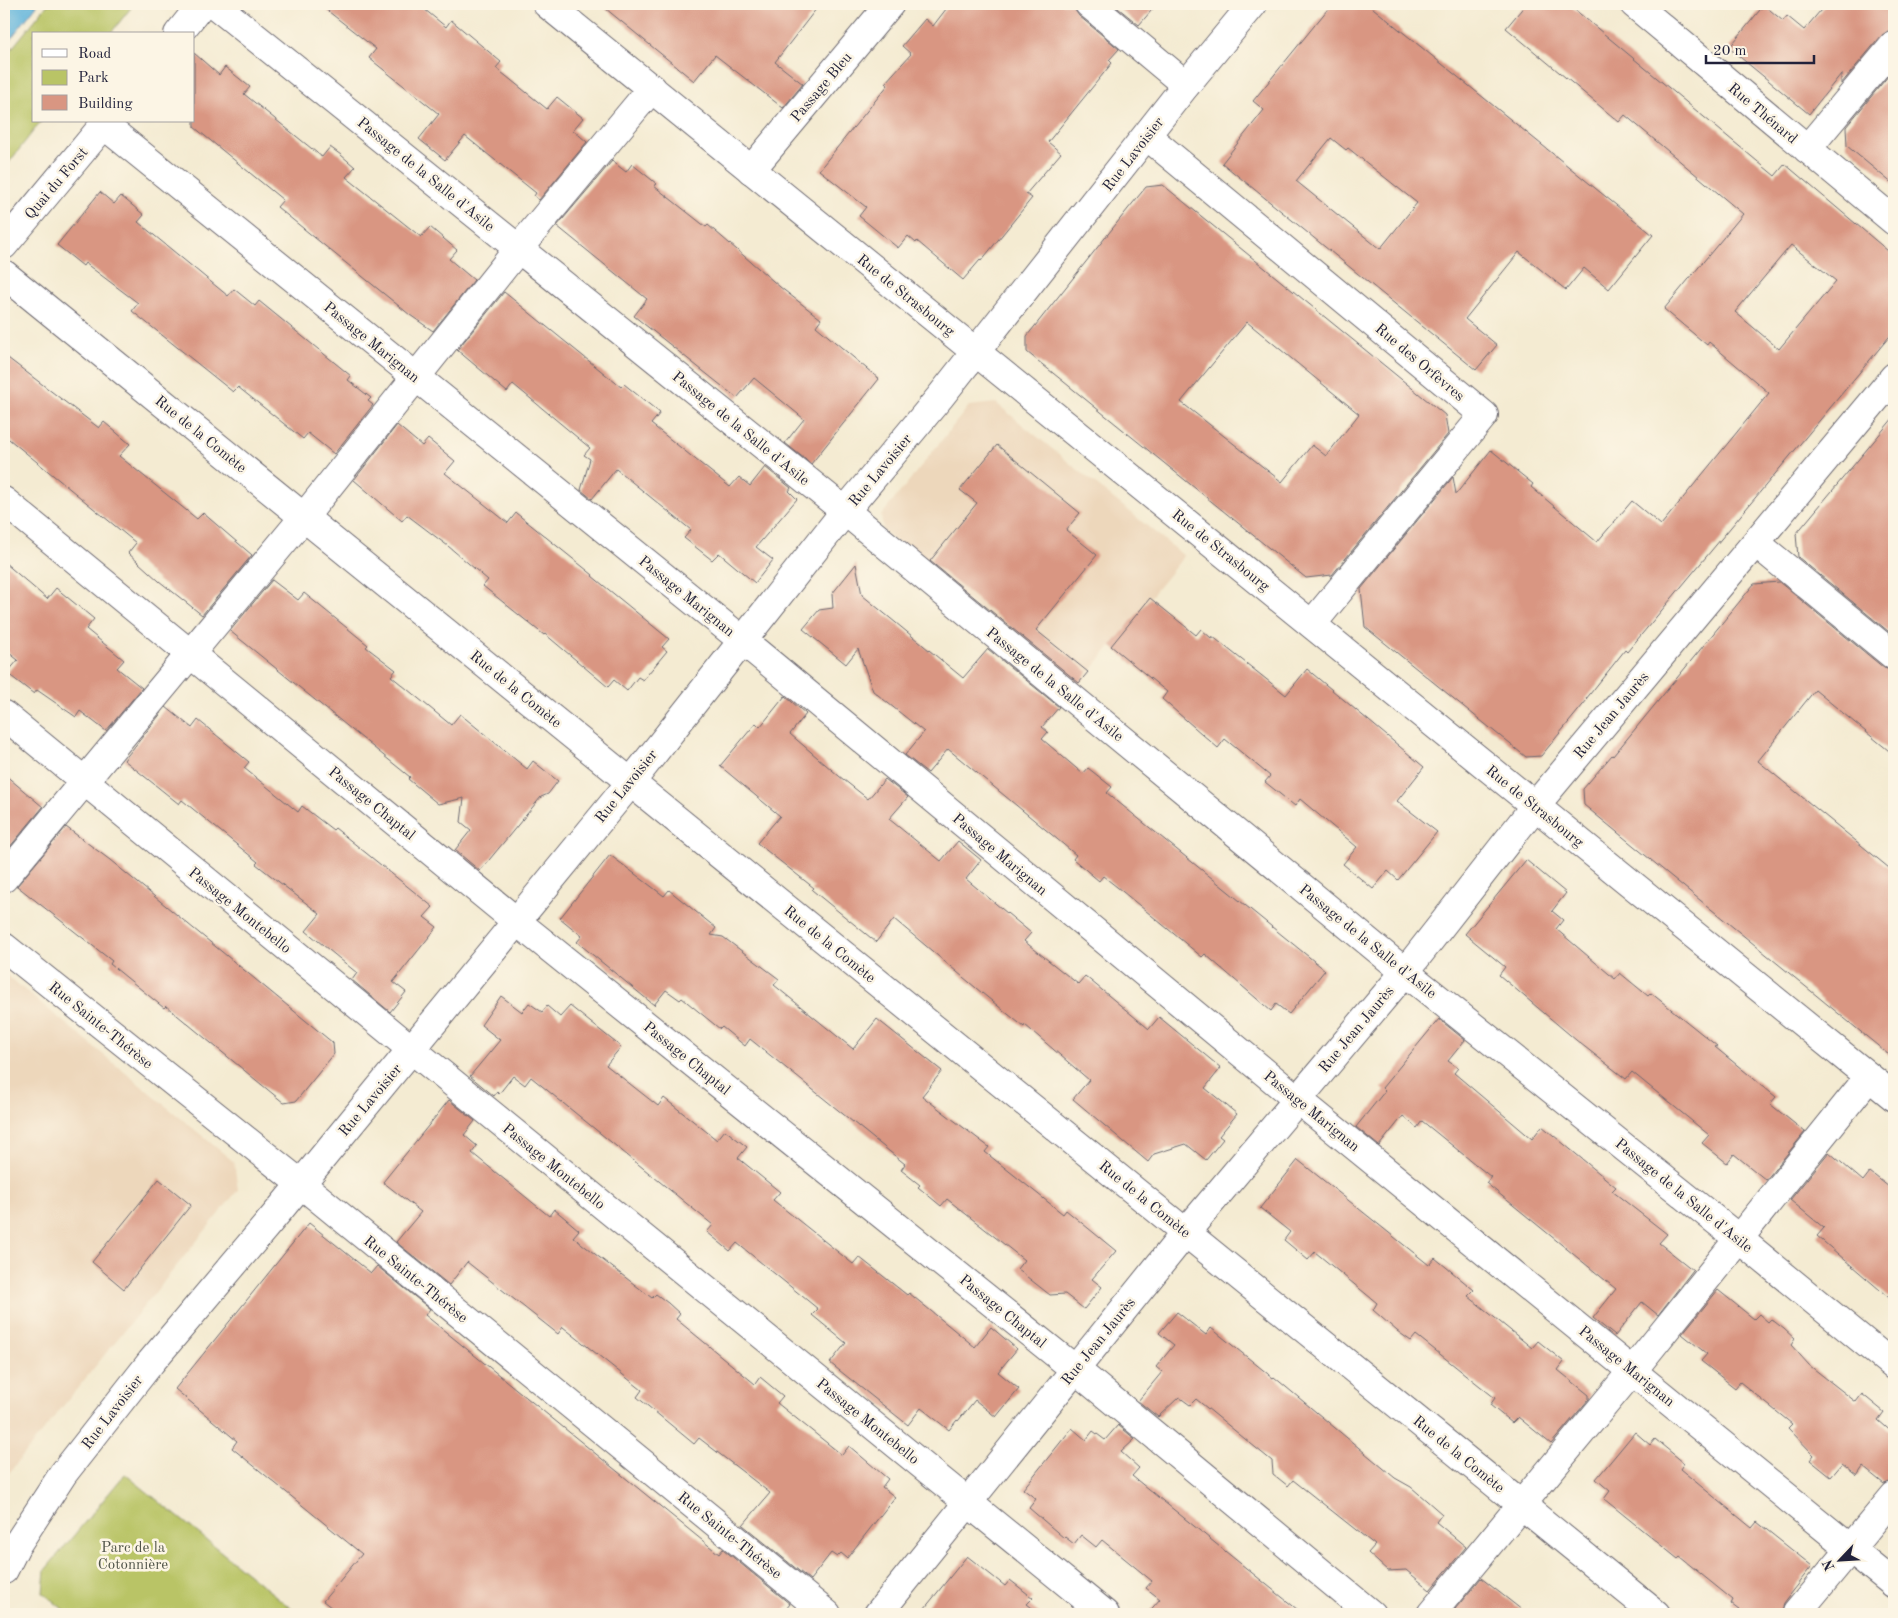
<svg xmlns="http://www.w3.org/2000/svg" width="1898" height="1618" font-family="'Old Standard TT',serif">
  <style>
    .built { fill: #edd7bb }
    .green { fill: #b9c466; stroke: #6e7350 }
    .water { fill: #5fb4dc; stroke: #406b8c }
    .building { fill: #d99682; fill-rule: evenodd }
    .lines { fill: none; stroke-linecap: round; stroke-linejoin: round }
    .minor-casing { stroke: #6c6870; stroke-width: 30 }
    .minor { stroke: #fff; stroke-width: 28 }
    .labels { text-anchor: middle; stroke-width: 5; stroke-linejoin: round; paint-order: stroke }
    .street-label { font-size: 15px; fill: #22223b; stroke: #fcf5e5 }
    .park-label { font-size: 15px; fill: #4f5348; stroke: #fcf5e5 }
  </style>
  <rect width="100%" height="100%" fill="#fcf5e5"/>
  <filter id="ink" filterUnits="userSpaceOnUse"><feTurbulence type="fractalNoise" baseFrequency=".02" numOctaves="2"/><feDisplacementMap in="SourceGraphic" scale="10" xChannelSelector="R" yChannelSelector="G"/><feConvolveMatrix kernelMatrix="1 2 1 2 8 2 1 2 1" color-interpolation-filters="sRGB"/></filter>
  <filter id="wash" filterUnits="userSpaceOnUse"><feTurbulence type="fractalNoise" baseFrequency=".0096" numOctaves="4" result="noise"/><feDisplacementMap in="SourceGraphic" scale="20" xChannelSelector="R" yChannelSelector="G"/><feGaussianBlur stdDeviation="1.12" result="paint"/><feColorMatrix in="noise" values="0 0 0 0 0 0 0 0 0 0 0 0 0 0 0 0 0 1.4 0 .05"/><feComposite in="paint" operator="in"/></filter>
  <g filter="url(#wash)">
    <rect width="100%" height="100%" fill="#f4ebd2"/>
    <g class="built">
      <path d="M 996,403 L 1184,556 L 1076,689 L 883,530 L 881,516 L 969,406 Z"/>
      <path d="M 4,973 L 234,1162 L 238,1190 L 4,1479 Z"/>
    </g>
    <g class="green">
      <path d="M 48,4 L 134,4 L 110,34 L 34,34 L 34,121 L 41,121 L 4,169 L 4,58 Z"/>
      <path d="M 125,1474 L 298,1614 L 69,1614 L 43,1593 L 45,1570 Z"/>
    </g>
    <path class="water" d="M 4,4 L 38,4 L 4,47 Z"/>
    <g id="blocks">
      <g class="building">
        <path d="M 319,4 L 418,4 L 446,27 L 451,20 L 501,62 L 496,68 L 547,109 L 557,97 L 583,118 L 573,130 L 587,142 L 539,200 L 534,196 L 536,193 L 465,136 L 445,160 L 419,139 L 439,114 L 369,58 L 376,49 Z"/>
        <path d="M 600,4 L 820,4 L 775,62 L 803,84 L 783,108 L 715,55 L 694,81 Z"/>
        <path d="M 950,4 L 1074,4 L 1075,10 L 1079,16 L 1119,49 L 1109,60 L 1112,63 L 1048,142 L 1061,153 L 1026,194 L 1032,198 L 981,261 L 980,260 L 963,280 L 917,241 L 916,243 L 908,236 L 898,248 L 859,216 L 866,207 L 819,170 L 888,85 L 885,83 L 911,54 L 902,46 L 925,19 L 933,26 Z"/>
        <path d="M 1113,4 L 1157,4 L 1139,25 Z"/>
        <path d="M 1332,4 L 1368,4 L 1653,235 L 1609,289 L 1584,268 L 1566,290 L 1519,252 L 1465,319 L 1497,345 L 1476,370 L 1222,163 L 1264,110 L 1253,101 ZM 1331,138 L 1346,150 L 1348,148 L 1417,203 L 1380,249 L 1296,181 Z"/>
        <path d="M 1526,4 L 1568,4 L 1775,176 L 1785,164 L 1894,256 L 1894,331 L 1627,652 L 1625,650 L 1586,699 L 1587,700 L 1541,756 L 1526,757 L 1365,627 L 1361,589 L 1453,477 L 1456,494 L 1491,450 L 1533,484 L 1531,487 L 1597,542 L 1632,501 L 1661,525 L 1769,393 L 1709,342 L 1707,345 L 1664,309 L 1743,214 L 1625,115 L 1619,122 L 1506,28 ZM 1791,245 L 1836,281 L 1779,349 L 1735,312 Z"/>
        <path d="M 1826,4 L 1894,4 L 1894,30 L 1888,31 L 1882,35 L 1841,84 L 1841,74 L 1809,114 L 1729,48 L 1764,5 L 1783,21 L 1787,16 L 1804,30 Z"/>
        <path d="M 194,53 L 219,75 L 225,67 L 250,87 L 244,94 L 322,157 L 330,147 L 341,155 L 355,167 L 346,177 L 421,237 L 430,227 L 457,250 L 449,259 L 474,280 L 433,331 L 410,315 L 277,207 L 283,200 L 194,127 Z"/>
        <path d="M 1894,69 L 1894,185 L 1847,146 L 1846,127 Z"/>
        <path d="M 612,161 L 626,172 L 632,164 L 657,184 L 654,186 L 706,227 L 708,225 L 780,287 L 821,319 L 816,326 L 879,379 L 811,464 L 785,443 L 804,419 L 754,378 L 737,398 L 634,316 L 647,299 L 557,226 Z"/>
        <path d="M 1163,185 L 1445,415 L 1448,434 L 1332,575 L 1306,578 L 1027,352 L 1027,336 L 1128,209 L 1146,187 ZM 1247,322 L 1359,414 L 1326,456 L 1312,445 L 1282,482 L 1181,402 Z"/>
        <path d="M 100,192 L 114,204 L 121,196 L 144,215 L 138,222 L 228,296 L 234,289 L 255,306 L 259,301 L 351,376 L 348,380 L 371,398 L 368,401 L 373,405 L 334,454 L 308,433 L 303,439 L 238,387 L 233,392 L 132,311 L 138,303 L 85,263 L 83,266 L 57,245 Z"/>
        <path d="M 504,292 L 621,387 L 624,384 L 660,413 L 651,424 L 730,487 L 739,477 L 750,486 L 765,467 L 791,488 L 789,491 L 797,499 L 756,547 L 773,560 L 755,583 L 719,553 L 712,560 L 684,538 L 691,530 L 616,469 L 592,499 L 581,490 L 590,459 L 584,455 L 590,448 L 513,384 L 507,392 L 457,350 Z"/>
        <path d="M 4,355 L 99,428 L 104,422 L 130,444 L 119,456 L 197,519 L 203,513 L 252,555 L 202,615 L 159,581 L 128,553 L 136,543 L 4,435 Z"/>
        <path d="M 1894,417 L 1894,636 L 1798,557 L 1796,534 Z"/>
        <path d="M 397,425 L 422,446 L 428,439 L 455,461 L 445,473 L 508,523 L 516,513 L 593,575 L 592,576 L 669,639 L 662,647 L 667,651 L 643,680 L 638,677 L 627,691 L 614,680 L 608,687 L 545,634 L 544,635 L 483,586 L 488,580 L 448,546 L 407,515 L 402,521 L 354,480 Z"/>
        <path d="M 997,445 L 1080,513 L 1066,530 L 1097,555 L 1036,630 L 1088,672 L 1079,683 L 930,561 L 977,503 L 960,490 Z"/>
        <path d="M 4,562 L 47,599 L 56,588 L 94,619 L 86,629 L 124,660 L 117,668 L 142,688 L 106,731 L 80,711 L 76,717 L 37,690 L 34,694 L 7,673 L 18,660 L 4,649 Z"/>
        <path d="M 856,564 L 862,595 L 963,678 L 988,649 L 1059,707 L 1042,727 L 1048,732 L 1042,739 L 1083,774 L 1088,768 L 1112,787 L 1107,793 L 1325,970 L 1289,1014 L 1276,1004 L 1271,1011 L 1205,954 L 1202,957 L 1117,887 L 1103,876 L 1099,881 L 1073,859 L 1076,855 L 1051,834 L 948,749 L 928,773 L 905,755 L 924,732 L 873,691 L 858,649 L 846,664 L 803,629 L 819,610 L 833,608 L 832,594 Z"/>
        <path d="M 272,580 L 298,600 L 304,593 L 368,645 L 366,647 L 396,670 L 391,676 L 451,725 L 460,714 L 527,769 L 533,761 L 558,781 L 548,794 L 541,797 L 480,871 L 455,850 L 471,830 L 461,822 L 464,798 L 438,804 L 408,779 L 410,777 L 230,631 Z"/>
        <path d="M 1779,582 L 1884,668 L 1894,671 L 1894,755 L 1815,690 L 1758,761 L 1894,872 L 1894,1059 L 1584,805 L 1583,789 L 1612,755 L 1613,756 L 1754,584 Z"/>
        <path d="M 1150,598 L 1196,635 L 1201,629 L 1211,638 L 1212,636 L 1286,695 L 1307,669 L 1424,767 L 1397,801 L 1437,832 L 1398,880 L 1388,871 L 1373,889 L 1343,864 L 1357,847 L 1300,799 L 1295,806 L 1265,782 L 1270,776 L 1225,739 L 1218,748 L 1162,699 L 1167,692 L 1111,646 Z"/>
        <path d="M 785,696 L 806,714 L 790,734 L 839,776 L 868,799 L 885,779 L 908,797 L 889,819 L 941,861 L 958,841 L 981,860 L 966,879 L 1031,933 L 1024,941 L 1078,984 L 1085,976 L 1149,1029 L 1159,1017 L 1221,1068 L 1205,1088 L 1237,1114 L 1219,1136 L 1223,1139 L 1206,1160 L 1186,1144 L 1154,1154 L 1148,1162 L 1073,1099 L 1089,1080 L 1025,1025 L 1024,1027 L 982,993 L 894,919 L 876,942 L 812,890 L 814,888 L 757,843 L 780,816 L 720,766 L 756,723 L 760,727 Z"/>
        <path d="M 166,707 L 192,728 L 198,720 L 249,762 L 244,768 L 298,812 L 302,806 L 333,830 L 335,828 L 433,907 L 424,917 L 437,927 L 393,982 L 406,992 L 390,1012 L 352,980 L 357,973 L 306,931 L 320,914 L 256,864 L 258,862 L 182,800 L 179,804 L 124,760 Z"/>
        <path d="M 4,774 L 43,807 L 4,854 Z"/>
        <path d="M 66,827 L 110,860 L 333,1043 L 334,1054 L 296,1101 L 284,1103 L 166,1006 L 164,1008 L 110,964 L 112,961 L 17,886 Z"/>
        <path d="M 610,855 L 664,896 L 669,890 L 716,928 L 711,935 L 723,937 L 779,979 L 774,985 L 853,1049 L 877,1019 L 942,1071 L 922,1096 L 989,1147 L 985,1152 L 1063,1214 L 1066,1210 L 1116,1251 L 1092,1279 L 1102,1287 L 1084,1309 L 1065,1294 L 1050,1295 L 1017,1269 L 1024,1260 L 947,1199 L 941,1206 L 918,1187 L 920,1185 L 901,1170 L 905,1164 L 750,1039 L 745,1046 L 722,1027 L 720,1029 L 682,998 L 680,1000 L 666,990 L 654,1005 L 577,942 L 582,936 L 560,918 Z"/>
        <path d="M 1526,860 L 1566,893 L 1552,911 L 1563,920 L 1556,929 L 1615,979 L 1620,973 L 1648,996 L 1651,993 L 1717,1046 L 1715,1047 L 1776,1097 L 1770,1104 L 1805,1132 L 1766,1180 L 1734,1154 L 1727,1163 L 1702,1143 L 1709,1135 L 1632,1072 L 1626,1079 L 1576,1040 L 1499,975 L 1505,967 L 1465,934 Z"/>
        <path d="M 501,996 L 522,1012 L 529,1003 L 542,1012 L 547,1006 L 560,1017 L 570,1006 L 621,1047 L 606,1065 L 658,1106 L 664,1098 L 717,1140 L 725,1130 L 747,1147 L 738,1158 L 780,1192 L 773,1200 L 853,1264 L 859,1257 L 907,1295 L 909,1293 L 975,1347 L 991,1327 L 1017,1349 L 998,1372 L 1019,1389 L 996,1417 L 975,1400 L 958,1421 L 957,1420 L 949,1430 L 921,1408 L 908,1425 L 830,1363 L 846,1343 L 812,1315 L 818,1309 L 737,1243 L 730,1251 L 707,1232 L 713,1225 L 531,1077 L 525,1085 L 513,1076 L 499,1094 L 497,1092 L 494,1096 L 470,1076 L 500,1040 L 481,1025 Z"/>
        <path d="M 1439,1019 L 1465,1040 L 1448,1061 L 1458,1068 L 1454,1073 L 1532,1139 L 1542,1126 L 1616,1187 L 1612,1191 L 1667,1234 L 1659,1243 L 1693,1270 L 1658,1315 L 1642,1302 L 1615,1336 L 1593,1318 L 1616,1289 L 1486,1183 L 1491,1177 L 1459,1151 L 1422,1121 L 1417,1128 L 1403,1116 L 1379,1146 L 1356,1127 L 1385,1091 L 1382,1088 Z"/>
        <path d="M 449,1100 L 475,1121 L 464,1135 L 477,1146 L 472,1153 L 549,1216 L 554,1209 L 566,1219 L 579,1230 L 573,1237 L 652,1298 L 656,1294 L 668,1303 L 680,1314 L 676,1319 L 755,1384 L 760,1377 L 783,1396 L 777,1403 L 842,1455 L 849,1446 L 888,1479 L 882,1487 L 895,1497 L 847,1558 L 841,1553 L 837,1557 L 831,1553 L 810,1580 L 743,1525 L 770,1493 L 699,1438 L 694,1444 L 637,1397 L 642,1390 L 563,1327 L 558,1334 L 467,1262 L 449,1285 L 396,1242 L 421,1212 L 383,1182 Z"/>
        <path d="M 1829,1152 L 1863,1181 L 1870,1172 L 1894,1191 L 1894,1302 L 1817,1236 L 1824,1228 L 1790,1200 Z"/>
        <path d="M 1298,1160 L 1429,1265 L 1435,1258 L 1474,1290 L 1468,1296 L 1532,1348 L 1538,1341 L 1564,1362 L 1558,1370 L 1589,1395 L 1589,1399 L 1551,1444 L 1518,1417 L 1512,1423 L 1490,1405 L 1495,1398 L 1416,1335 L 1411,1341 L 1397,1331 L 1373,1310 L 1377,1303 L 1315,1252 L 1308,1260 L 1284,1240 L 1290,1232 L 1260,1208 Z"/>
        <path d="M 159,1179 L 191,1205 L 124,1289 L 92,1262 Z"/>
        <path d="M 309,1223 L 371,1273 L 377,1266 L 430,1309 L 425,1315 L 719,1554 L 723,1549 L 790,1604 L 782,1614 L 340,1614 L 323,1601 L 362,1554 L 232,1448 L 237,1441 L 175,1389 Z"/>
        <path d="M 1718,1290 L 1754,1319 L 1759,1314 L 1768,1322 L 1771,1319 L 1784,1329 L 1795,1339 L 1791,1345 L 1809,1365 L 1856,1402 L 1862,1394 L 1884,1412 L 1878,1420 L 1894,1434 L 1894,1481 L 1884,1484 L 1863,1467 L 1857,1476 L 1842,1464 L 1831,1477 L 1810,1460 L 1814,1455 L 1788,1428 L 1792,1424 L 1740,1382 L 1735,1388 L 1701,1361 L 1707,1354 L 1682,1334 Z"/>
        <path d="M 1177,1312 L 1206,1335 L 1211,1328 L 1273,1378 L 1274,1377 L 1395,1478 L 1411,1487 L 1442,1514 L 1436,1522 L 1466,1547 L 1430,1590 L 1406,1570 L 1388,1571 L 1368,1553 L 1375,1545 L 1293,1480 L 1288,1486 L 1273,1474 L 1272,1461 L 1196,1399 L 1190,1405 L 1179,1397 L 1158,1417 L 1138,1401 L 1162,1372 L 1156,1367 L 1174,1345 L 1159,1333 Z"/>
        <path d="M 1118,1425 L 1135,1439 L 1121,1452 L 1139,1468 L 1132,1476 L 1303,1614 L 1147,1614 L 1160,1599 L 1146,1588 L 1152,1581 L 1102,1540 L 1096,1547 L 1081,1535 L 1074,1544 L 1065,1537 L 1064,1538 L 1029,1508 L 1036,1499 L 1023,1489 L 1072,1428 L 1086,1440 L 1093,1431 L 1105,1440 Z"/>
        <path d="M 1635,1432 L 1650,1445 L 1655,1439 L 1684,1463 L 1680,1469 L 1752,1528 L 1757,1522 L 1812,1566 L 1789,1595 L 1790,1596 L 1784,1604 L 1781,1614 L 1744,1614 L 1731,1604 L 1733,1600 L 1680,1557 L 1678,1559 L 1604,1499 L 1610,1491 L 1596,1479 Z"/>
        <path d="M 967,1556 L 1005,1586 L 1010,1580 L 1033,1598 L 1027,1604 L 1040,1614 L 920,1614 Z"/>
        <path d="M 1481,1578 L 1527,1614 L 1461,1614 L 1455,1609 Z"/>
      </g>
    </g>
  </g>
  <g filter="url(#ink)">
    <use href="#blocks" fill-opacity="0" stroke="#6c6870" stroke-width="1"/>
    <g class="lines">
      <g class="minor-casing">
        <g id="minor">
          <path d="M 214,4 L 845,511 L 1405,972 L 1739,1239 L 1894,1366"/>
          <path d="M 547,4 L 1894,1097"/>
          <path d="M 1089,4 L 1186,85"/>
          <path d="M 1634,4 L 1894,221"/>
          <path d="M 178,34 L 202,4"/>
          <path d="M 104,125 L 742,640 L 1297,1099 L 1894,1584"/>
          <path d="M 1147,136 L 1484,415 L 1312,624"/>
          <path d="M 1807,149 L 1894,45"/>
          <path d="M 751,170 L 890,4"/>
          <path d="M 4,245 L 107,121"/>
          <path d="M 4,274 L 1656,1614"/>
          <path d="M 4,501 L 516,921 L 1076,1370 L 1371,1614"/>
          <path d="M 1756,543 L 1894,656"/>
          <path d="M 4,715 L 432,1066 L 1105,1614"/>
          <path d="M 4,878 L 304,517 L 519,248 L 652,88"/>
          <path d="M 4,947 L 301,1184 L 827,1614"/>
          <path d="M 4,1570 L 16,1546 L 63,1474 L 151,1362 L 277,1213 L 631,782 L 845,511 L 940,397 L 1186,85 L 1253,4"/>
          <path d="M 878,1614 L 1186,1232 L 1405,972 L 1535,806 L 1894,377"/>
          <path d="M 1431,1614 L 1633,1370 L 1869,1077"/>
          <path d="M 1796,1614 L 1894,1496"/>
        </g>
      </g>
      <use href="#minor" class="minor"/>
    </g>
  </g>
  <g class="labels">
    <g class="street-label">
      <text transform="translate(821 87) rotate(-50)" y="5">Passage Bleu</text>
      <text transform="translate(1763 113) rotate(40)" y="5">Rue Thénard</text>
      <text transform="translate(1133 154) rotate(-52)" y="5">Rue Lavoisier</text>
      <text transform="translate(426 174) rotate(39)" y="5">Passage de la Salle d'Asile</text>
      <text transform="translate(56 183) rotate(-50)" y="5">Quai du Forst</text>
      <text transform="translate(906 295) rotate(39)" y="5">Rue de Strasbourg</text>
      <text transform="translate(372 342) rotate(39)" y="5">Passage Marignan</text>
      <text transform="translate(1420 362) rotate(40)" y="5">Rue des Orfèvres</text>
      <text transform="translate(741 428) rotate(39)" y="5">Passage de la Salle d'Asile</text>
      <text transform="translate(201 434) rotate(39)" y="5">Rue de la Comète</text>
      <text transform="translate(880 470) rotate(-50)" y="5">Rue Lavoisier</text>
      <text transform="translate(1221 550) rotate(39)" y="5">Rue de Strasbourg</text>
      <text transform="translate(687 596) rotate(39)" y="5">Passage Marignan</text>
      <text transform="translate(1055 684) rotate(39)" y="5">Passage de la Salle d'Asile</text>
      <text transform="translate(516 689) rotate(39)" y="5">Rue de la Comète</text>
      <text transform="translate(1611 715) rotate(-50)" y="5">Rue Jean Jaurès</text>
      <text transform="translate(626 786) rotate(-51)" y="5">Rue Lavoisier</text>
      <text transform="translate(372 803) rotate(39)" y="5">Passage Chaptal</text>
      <text transform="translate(1535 806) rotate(39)" y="5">Rue de Strasbourg</text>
      <text transform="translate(1000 854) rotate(40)" y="5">Passage Marignan</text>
      <text transform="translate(240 910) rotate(39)" y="5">Passage Montebello</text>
      <text transform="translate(1368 941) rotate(39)" y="5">Passage de la Salle d'Asile</text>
      <text transform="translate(830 944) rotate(39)" y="5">Rue de la Comète</text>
      <text transform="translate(101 1025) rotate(39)" y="5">Rue Sainte-Thérèse</text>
      <text transform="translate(1356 1029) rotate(-50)" y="5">Rue Jean Jaurès</text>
      <text transform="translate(687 1058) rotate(39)" y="5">Passage Chaptal</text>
      <text transform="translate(370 1100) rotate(-50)" y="5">Rue Lavoisier</text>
      <text transform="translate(1312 1111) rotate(39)" y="5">Passage Marignan</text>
      <text transform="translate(554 1166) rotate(39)" y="5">Passage Montebello</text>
      <text transform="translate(1684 1195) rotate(39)" y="5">Passage de la Salle d'Asile</text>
      <text transform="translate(1145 1199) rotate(39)" y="5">Rue de la Comète</text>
      <text transform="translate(416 1279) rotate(39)" y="5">Rue Sainte-Thérèse</text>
      <text transform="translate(1003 1311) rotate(39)" y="5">Passage Chaptal</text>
      <text transform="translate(1098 1341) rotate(-51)" y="5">Rue Jean Jaurès</text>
      <text transform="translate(1627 1366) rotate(39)" y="5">Passage Marignan</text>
      <text transform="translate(112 1412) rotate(-52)" y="5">Rue Lavoisier</text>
      <text transform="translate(868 1421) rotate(39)" y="5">Passage Montebello</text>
      <text transform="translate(1459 1454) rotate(39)" y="5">Rue de la Comète</text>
      <text transform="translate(730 1535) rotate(39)" y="5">Rue Sainte-Thérèse</text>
    </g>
    <g class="park-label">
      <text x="133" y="1552">Parc de la<tspan x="133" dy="17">Cotonnière</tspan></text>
    </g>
  </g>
  <rect width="1898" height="1618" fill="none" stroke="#fcf5e5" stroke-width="20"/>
  <rect x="32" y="32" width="162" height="90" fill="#fcf5e5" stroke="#a5a1a1"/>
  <rect x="42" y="49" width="25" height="8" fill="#ffffff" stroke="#a5a1a1"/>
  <text x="78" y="58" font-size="15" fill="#22223b">Road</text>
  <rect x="42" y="70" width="25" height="15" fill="#b9c466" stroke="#a5a1a1"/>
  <text x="78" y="82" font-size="15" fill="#22223b">Park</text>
  <rect x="42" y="95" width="25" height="15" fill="#d99682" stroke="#a5a1a1"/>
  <text x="78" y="108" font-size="15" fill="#22223b">Building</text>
  <g transform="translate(1840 1560) rotate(245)" stroke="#fcf5e5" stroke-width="4" paint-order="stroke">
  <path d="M0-4L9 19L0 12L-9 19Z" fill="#22223b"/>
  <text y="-8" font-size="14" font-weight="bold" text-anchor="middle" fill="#22223b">N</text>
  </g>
  <path d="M1706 55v8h108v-8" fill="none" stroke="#22223b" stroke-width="2.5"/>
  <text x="1713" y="55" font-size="15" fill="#22223b" stroke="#fcf5e5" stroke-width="4" paint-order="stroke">20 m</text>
</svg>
